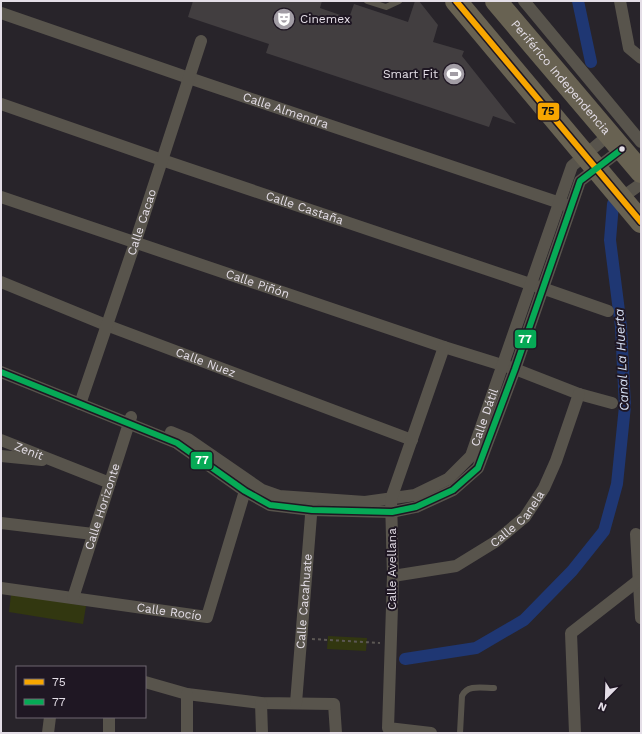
<svg xmlns="http://www.w3.org/2000/svg" width="642" height="734" font-family="'Work Sans',sans-serif">
  <style>
    .green { fill: #323710 }
    .lines { fill: none; stroke-linecap: round; stroke-linejoin: round }
    .canal { stroke: #1f3773; stroke-width: 12 }
    .building { fill: #423e40 }
    .path { stroke: #5c5854; stroke-width: 2; stroke-dasharray: 3 3; stroke-linecap: butt }
    .lane { stroke: #58544c; stroke-width: 6 }
    .street { stroke: #58544c; stroke-width: 12 }
    .highway { stroke: #686252; stroke-width: 22 }
    .bus-1-casing { stroke: #1f1723; stroke-width: 9 }
    .bus-2-casing { stroke: #1f1723; stroke-width: 9 }
    .bus-1 { stroke: #f7a600; stroke-width: 6 }
    .bus-2 { stroke: #06aa56; stroke-width: 6 }
    .bus-dot { fill: #e4dee7; stroke: #1f1723; stroke-width: 1.5 }
    .labels { text-anchor: middle; stroke-width: 4; stroke-linejoin: round; paint-order: stroke }
    .poi-label { font-size: 12px; fill: #e4dee7; stroke: #1f1723; text-anchor: start }
    .street-label { font-size: 12px; fill: #e4dee7; stroke: #1f1723 }
    .water-label { font-size: 13px; font-style: italic; fill: #d6e0f4; stroke: #1f1723 }
    .line-badge { stroke: #1f1723; stroke-width: 1.5 }
    .badge-label { font-size: 11px; text-anchor: middle; font-weight: bold; fill: #fff }
    .pale-badge-label { font-size: 11px; text-anchor: middle; font-weight: bold; fill: #111 }
  </style>
  <rect width="100%" height="100%" fill="#28242a"/>
  <g class="green">
    <path d="M 11,594 L 86,606 L 83,624 L 9,612 Z"/>
    <path d="M 328,636 L 367,638 L 366,651 L 327,649 Z"/>
  </g>
  <g class="lines">
    <g class="canal">
      <path d="M 578,1 L 591,62"/>
      <path d="M 405,659 L 476,648 L 524,620 L 572,571 L 604,531 L 617,484 L 625,406 L 621,327 L 610,240 L 613,204"/>
    </g>
  </g>
  <path class="building" d="M 193,1 L 322,1 L 320,8 L 349,18 L 354,4 L 408,22 L 415,1 L 419,1 L 438,25 L 433,42 L 464,51 L 462,56 L 516,124 L 493,116 L 489,127 L 266,53 L 269,44 L 188,17 Z"/>
  <g class="lines">
    <path class="path" d="M 312,639 L 380,643"/>
    <g class="lane">
      <path d="M 367,1 L 386,7 L 399,1"/>
      <path d="M 460,733 L 462,696 C 467,684 483,688 494,688"/>
    </g>
    <g class="street">
      <path d="M 524,1 L 641,142"/>
      <path d="M 620,1 L 629,48 L 641,58"/>
      <path id="s1" d="M 1,13 L 189,78 L 566,205"/>
      <path id="s2" d="M 1,104 L 162,160 L 542,288 L 608,311"/>
      <path id="s3" d="M 1,197 L 444,347 L 515,369 L 579,394 L 612,403"/>
      <path d="M 621,198 L 641,184"/>
      <path id="s4" d="M 1,282 L 106,325 L 412,440"/>
      <path d="M 1,372 L 177,443 L 245,491 L 270,505 L 312,510 L 392,512 L 416,507 L 453,490 L 478,468 L 515,369 L 580,181 L 622,149"/>
      <path id="s5" d="M 80,404 L 135,243 L 201,41"/>
      <path id="s6" d="M 171,432 L 188,439 L 262,490 L 279,496 L 365,502 L 415,495 L 448,479 L 471,456 L 572,166 L 610,134"/>
      <path id="s7" d="M 1,440 L 110,483"/>
      <path d="M 1,456 L 42,460"/>
      <path d="M 1,523 L 93,534"/>
      <path d="M 636,534 L 641,618"/>
      <path id="s8" d="M 393,576 L 456,566 L 495,542 L 525,517 L 544,488 L 556,461 L 579,394"/>
      <path id="s9" d="M 1,588 L 207,617 L 245,491"/>
      <path id="s10" d="M 73,598 L 131,417"/>
      <path d="M 145,682 L 187,694 L 261,703 L 334,704 L 336,733"/>
      <path d="M 187,694 L 187,733"/>
      <path d="M 261,703 L 262,733"/>
      <path id="s11" d="M 296,703 L 312,503"/>
      <path d="M 48,733 L 50,717"/>
      <path d="M 109,733 L 109,717"/>
      <path d="M 431,733 L 388,728 L 393,576 L 391,499 L 444,347"/>
      <path d="M 575,733 L 571,633 L 639,580 L 641,581"/>
    </g>
    <g class="highway">
      <path d="M 456,1 L 641,222"/>
      <path id="s12" d="M 496,1 L 641,172"/>
    </g>
    <g class="bus-1-casing">
      <path id="bus-1" d="M 456,1 L 641,222"/>
    </g>
    <g class="bus-2-casing">
      <path id="bus-2" d="M 1,372 L 177,443 L 245,491 L 270,505 L 312,510 L 392,512 L 416,507 L 453,490 L 478,468 L 515,369 L 580,181 L 622,149"/>
    </g>
    <use href="#bus-1" class="bus-1"/>
    <use href="#bus-2" class="bus-2"/>
  </g>
  <defs>
    <g id="theatre-disc" transform="scale(1.15)"><circle r="9.5" fill="#a29da5" stroke="#1f1723"/><path d="M-5-5.5Q0-4 5-5.5V0Q5 5 0 6Q-5 5-5 0ZM-3.3-2.5H-1v1.5H-3.3ZM1-2.5H3.3v1.5H1ZM-2.8 1Q0 5.5 2.8 1Z" fill="#fff"/></g>
    <g id="stadium-disc" transform="scale(1.15)"><circle r="9.5" fill="#a29da5" stroke="#1f1723"/><path d="M0-5a6.5 5 0 1 0 0 10a6.5 5 0 1 0 0-10ZM-3.5-1.8h7v3.6h-7Z" fill="#fff"/></g>
  </defs>
  <g fill-rule="evenodd">
    <use href="#theatre-disc" x="284" y="19"/>
    <use href="#stadium-disc" x="454" y="74"/>
  </g>
  <circle class="bus-dot" cx="622" cy="149" r="3.5"/>
  <g class="labels">
    <g class="poi-label">
      <text x="300" y="23">Cinemex</text>
      <text x="438" y="78" text-anchor="end">Smart Fit</text>
    </g>
    <g class="street-label">
      <text dy="4" stroke="none"><textPath href="#s12" startOffset="100">Periférico Independencia</textPath></text>
      <text dy="4" stroke="none"><textPath href="#s1" startOffset="301">Calle Almendra</textPath></text>
      <text dy="4" stroke="none"><textPath href="#s2" startOffset="321">Calle Castaña</textPath></text>
      <text dy="4" stroke="none"><textPath href="#s5" startOffset="192">Calle Cacao</textPath></text>
      <text dy="4" stroke="none"><textPath href="#s3" startOffset="271">Calle Piñón</textPath></text>
      <text dy="4" stroke="none"><textPath href="#s4" startOffset="220">Calle Nuez</textPath></text>
      <text dy="4" stroke="none"><textPath href="#s6" startOffset="373">Calle Dátil</textPath></text>
      <text dy="4" stroke="none"><textPath href="#s7" startOffset="30">Zenit</textPath></text>
      <text dy="4" stroke="none"><textPath href="#s10" startOffset="96">Calle Horizonte</textPath></text>
      <text dy="4" stroke="none"><textPath href="#s8" startOffset="142">Calle Canela</textPath></text>
      <text transform="translate(392 569) rotate(-90)" y="4">Calle Avellana</text>
      <text dy="4" stroke="none"><textPath href="#s11" startOffset="102">Calle Cacahuate</textPath></text>
      <text dy="4" stroke="none"><textPath href="#s9" startOffset="170">Calle Rocío</textPath></text>
    </g>
    <g class="water-label">
      <text transform="translate(621 360) rotate(-93)" y="5">Canal La Huerta</text>
    </g>
  </g>
  <g class="line-badge">
    <rect x="537" y="102" width="23" height="19" rx="4" fill="#f7a600"/>
    <rect x="514" y="329" width="23" height="20" rx="4" fill="#06aa56"/>
    <rect x="190" y="451" width="23" height="19" rx="4" fill="#06aa56"/>
  </g>
  <g class="badge-label">
    <text x="525" y="343">77</text>
    <text x="202" y="464">77</text>
  </g>
  <g class="pale-badge-label">
    <text x="548" y="115">75</text>
  </g>
  <rect width="642" height="734" fill="none" stroke="#e4dee7" stroke-width="4"/>
  <rect x="16" y="666" width="130" height="52" fill="#1f1723" stroke="#6e6771"/>
  <rect x="24" y="679" width="20" height="6" fill="#f7a600" stroke="#6e6771"/>
  <text x="52" y="686" font-size="12" fill="#e4dee7">75</text>
  <rect x="24" y="699" width="20" height="6" fill="#06aa56" stroke="#6e6771"/>
  <text x="52" y="706" font-size="12" fill="#e4dee7">77</text>
  <g transform="translate(606 698) rotate(203)" stroke="#1f1723" stroke-width="3" paint-order="stroke">
  <path d="M0-3L7 15L0 10L-7 15Z" fill="#e4dee7"/>
  <text y="-6" font-size="11" font-weight="bold" text-anchor="middle" fill="#e4dee7">N</text>
  </g>
</svg>
